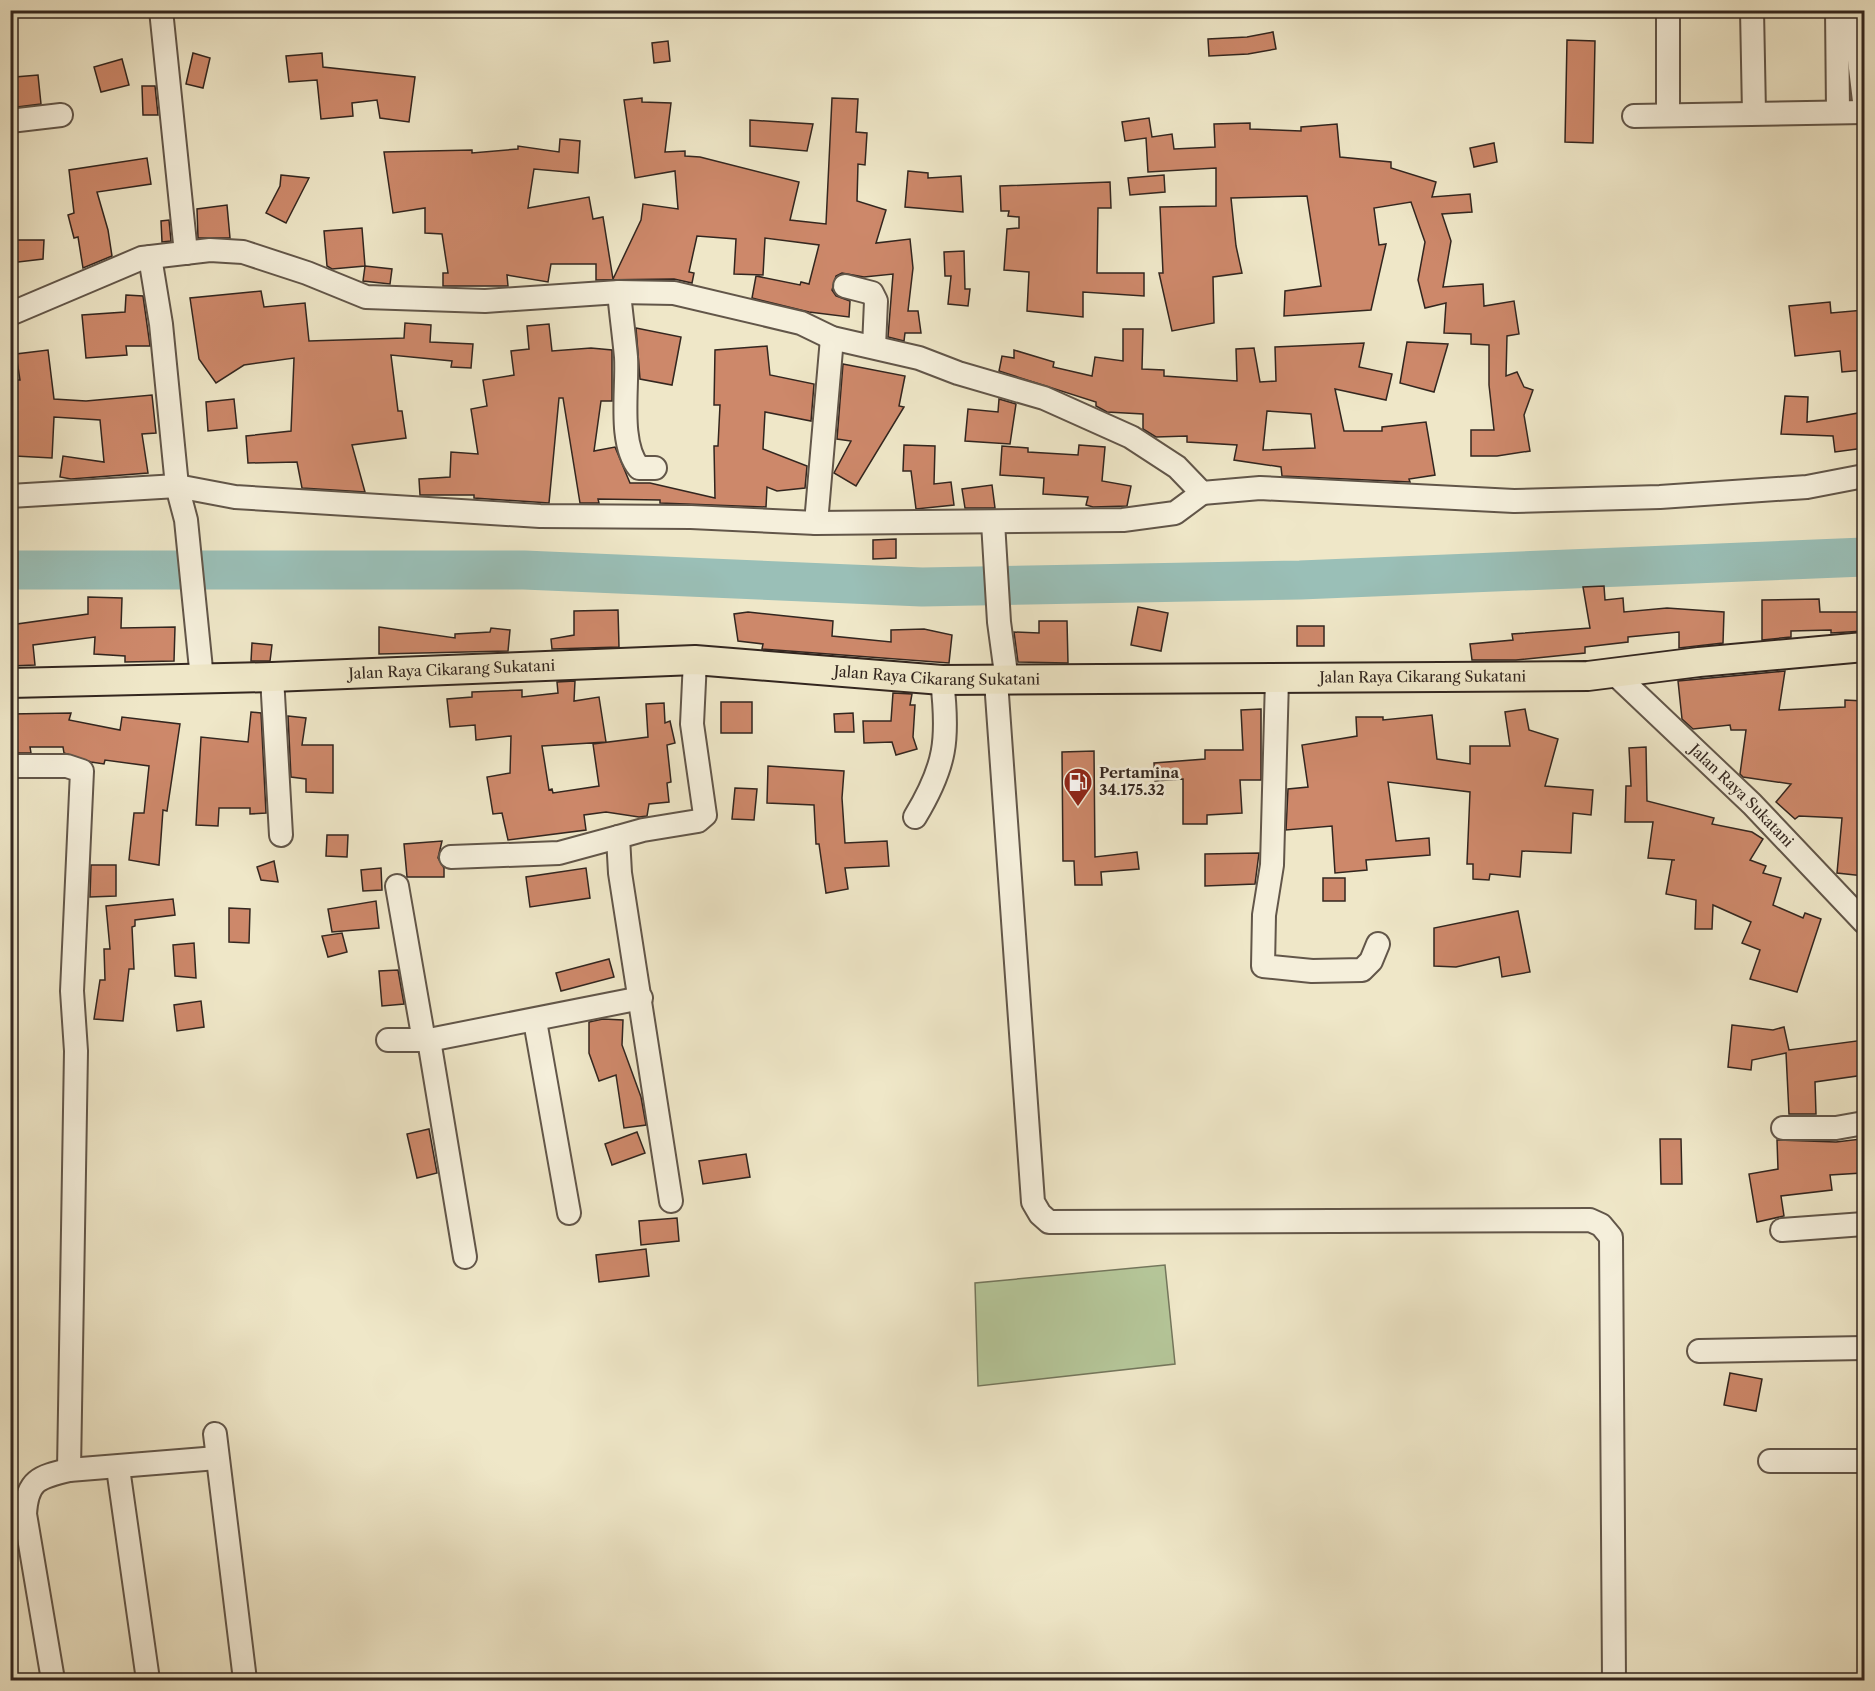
<svg xmlns="http://www.w3.org/2000/svg" width="1875" height="1691" font-family="'Libre Caslon Text',serif">
  <style>
    .green { fill: #b5c699; stroke: #74765c; stroke-width: 1.5 }
    .lines { fill: none; stroke-linecap: round; stroke-linejoin: round }
    .river { stroke: #9abfb7; stroke-width: 39 }
    .building { fill: #cd886a; stroke: #33261f; stroke-width: 1.5; fill-rule: evenodd }
    .minor-casing { stroke: #625649; stroke-width: 26 }
    .major-casing { stroke: #33261f; stroke-width: 32 }
    .minor { stroke: #f5efdb; stroke-width: 22 }
    .major { stroke: #efe7c8; stroke-width: 28 }
    .labels { text-anchor: middle; stroke-width: 5; stroke-linejoin: round; paint-order: stroke }
    .street-label { font-size: 15px; fill: #33261f; stroke: #f5efdb }
    .poi-label { font-size: 15px; font-weight: bold; fill: #33261f; stroke: #f5efdb; text-anchor: start }
  </style>
  <rect width="100%" height="100%" fill="#efe7c8"/>
  <filter id="stains"><feTurbulence type="fractalNoise" baseFrequency=".00333" numOctaves="4"/><feColorMatrix values="0 0 0 0 .2 0 0 0 0 .09 0 0 0 0 .02 0 0 0 .5 -.17"/></filter>
  <radialGradient id="worn" r=".72"><stop offset=".6" stop-color="#630" stop-opacity="0"/><stop offset="1" stop-color="#630" stop-opacity=".3"/></radialGradient>
  <path class="green" d="M 1165,1265 L 1175,1364 L 978,1386 L 975,1283 Z"/>
  <g class="lines">
    <path class="river" d="M 10,570 L 524,570 L 922,587 L 1300,580 L 1864,557"/>
  </g>
  <g class="building">
    <path d="M 1273,32 L 1276,49 L 1248,54 L 1209,56 L 1208,39 L 1247,37 Z"/>
    <path d="M 1567,40 L 1595,41 L 1593,143 L 1565,142 Z"/>
    <path d="M 668,41 L 670,61 L 654,63 L 652,43 Z"/>
    <path d="M 193,53 L 210,58 L 203,88 L 186,84 Z"/>
    <path d="M 322,53 L 323,67 L 415,77 L 409,122 L 380,118 L 377,100 L 352,103 L 353,116 L 321,119 L 317,80 L 289,82 L 286,56 Z"/>
    <path d="M 122,59 L 129,85 L 101,92 L 94,67 Z"/>
    <path d="M 38,75 L 41,104 L 17,107 L 15,77 Z"/>
    <path d="M 142,86 L 155,86 L 158,115 L 143,115 Z"/>
    <path d="M 642,98 L 642,102 L 671,103 L 665,152 L 685,151 L 685,156 L 700,157 L 799,182 L 790,220 L 826,224 L 832,98 L 858,99 L 856,132 L 867,133 L 865,165 L 858,164 L 857,201 L 886,210 L 876,243 L 910,239 L 913,268 L 908,311 L 918,311 L 921,333 L 905,333 L 904,341 L 888,337 L 893,274 L 864,277 L 842,273 L 836,276 L 832,290 L 836,296 L 850,301 L 849,317 L 809,312 L 752,298 L 756,276 L 800,285 L 801,282 L 809,284 L 819,245 L 765,238 L 763,275 L 734,274 L 736,239 L 697,236 L 689,272 L 694,273 L 692,283 L 674,279 L 596,280 L 596,264 L 551,264 L 548,282 L 507,275 L 508,286 L 443,286 L 443,273 L 448,273 L 442,234 L 425,233 L 425,208 L 393,213 L 384,152 L 472,150 L 472,153 L 518,149 L 518,146 L 559,152 L 560,139 L 580,141 L 578,173 L 534,169 L 528,208 L 589,197 L 593,219 L 603,217 L 613,279 L 641,220 L 643,204 L 678,209 L 675,171 L 635,178 L 624,100 Z"/>
    <path d="M 1149,118 L 1152,137 L 1172,134 L 1174,149 L 1215,147 L 1214,124 L 1250,123 L 1250,129 L 1301,131 L 1301,127 L 1337,124 L 1340,157 L 1391,162 L 1391,168 L 1436,182 L 1432,197 L 1470,194 L 1472,212 L 1442,214 L 1451,241 L 1443,287 L 1483,284 L 1484,306 L 1514,301 L 1519,334 L 1507,336 L 1506,376 L 1517,372 L 1524,387 L 1533,390 L 1524,415 L 1530,451 L 1497,456 L 1471,456 L 1471,430 L 1494,430 L 1489,385 L 1489,345 L 1471,344 L 1471,334 L 1444,333 L 1446,303 L 1425,308 L 1418,280 L 1425,242 L 1411,202 L 1374,208 L 1379,245 L 1386,244 L 1371,310 L 1284,316 L 1285,291 L 1321,286 L 1307,196 L 1231,198 L 1236,246 L 1242,273 L 1213,277 L 1214,323 L 1172,331 L 1159,273 L 1163,273 L 1160,207 L 1216,206 L 1216,168 L 1148,172 L 1146,138 L 1125,141 L 1122,122 Z"/>
    <path d="M 750,120 L 813,124 L 807,151 L 750,146 Z"/>
    <path d="M 1494,143 L 1497,162 L 1474,167 L 1470,148 Z"/>
    <path d="M 147,158 L 151,184 L 97,192 L 108,230 L 112,256 L 83,268 L 78,237 L 74,238 L 68,215 L 74,213 L 69,170 Z"/>
    <path d="M 908,171 L 928,173 L 928,178 L 961,176 L 963,212 L 905,207 Z"/>
    <path d="M 281,175 L 309,178 L 286,223 L 266,213 L 280,186 Z"/>
    <path d="M 1164,175 L 1165,192 L 1130,195 L 1128,178 Z"/>
    <path d="M 1110,182 L 1111,208 L 1098,208 L 1097,273 L 1144,273 L 1144,296 L 1083,292 L 1083,317 L 1027,311 L 1029,272 L 1004,270 L 1007,229 L 1019,228 L 1019,217 L 1008,216 L 1009,211 L 1001,211 L 1000,186 Z"/>
    <path d="M 227,205 L 230,238 L 198,238 L 197,209 Z"/>
    <path d="M 169,220 L 171,241 L 162,242 L 161,221 Z"/>
    <path d="M 362,228 L 365,266 L 332,269 L 327,266 L 324,231 Z"/>
    <path d="M 10,240 L 44,240 L 43,259 L 10,263 Z"/>
    <path d="M 964,251 L 965,289 L 970,289 L 968,306 L 948,304 L 951,276 L 945,276 L 944,252 Z"/>
    <path d="M 365,266 L 392,269 L 390,284 L 363,281 Z"/>
    <path d="M 261,291 L 264,307 L 305,303 L 309,341 L 404,338 L 405,323 L 431,325 L 430,342 L 473,344 L 471,368 L 451,367 L 452,361 L 391,355 L 398,411 L 402,411 L 406,438 L 352,445 L 365,492 L 302,488 L 297,462 L 248,463 L 246,436 L 291,431 L 294,358 L 244,365 L 216,383 L 199,359 L 190,298 Z"/>
    <path d="M 126,295 L 143,296 L 150,346 L 126,346 L 127,355 L 86,358 L 82,315 L 125,312 Z"/>
    <path d="M 1830,302 L 1831,313 L 1864,310 L 1864,370 L 1842,372 L 1840,351 L 1795,356 L 1789,306 Z"/>
    <path d="M 549,324 L 552,351 L 591,348 L 612,350 L 612,401 L 601,401 L 594,451 L 615,447 L 630,483 L 650,483 L 715,498 L 714,446 L 718,446 L 720,405 L 714,405 L 715,350 L 767,346 L 770,375 L 814,384 L 811,421 L 765,412 L 763,449 L 807,466 L 805,488 L 777,491 L 767,487 L 766,507 L 660,503 L 660,500 L 598,499 L 599,503 L 580,503 L 563,398 L 559,398 L 549,503 L 474,498 L 474,495 L 420,495 L 419,479 L 450,477 L 451,452 L 478,454 L 471,409 L 487,406 L 483,380 L 514,375 L 511,351 L 529,349 L 527,326 Z"/>
    <path d="M 636,328 L 681,337 L 672,385 L 640,379 Z"/>
    <path d="M 1123,329 L 1143,329 L 1142,369 L 1164,370 L 1164,376 L 1237,381 L 1236,349 L 1254,348 L 1260,382 L 1276,381 L 1275,347 L 1364,343 L 1359,367 L 1392,374 L 1386,400 L 1335,389 L 1344,431 L 1382,431 L 1382,427 L 1426,422 L 1435,475 L 1409,479 L 1410,482 L 1282,476 L 1281,467 L 1234,460 L 1237,445 L 1187,442 L 1187,436 L 1156,437 L 1143,429 L 1143,414 L 1107,412 L 1096,406 L 1096,402 L 999,371 L 1002,356 L 1014,358 L 1014,350 L 1054,362 L 1053,367 L 1092,376 L 1095,357 L 1123,361 ZM 1267,411 L 1311,414 L 1315,448 L 1263,450 Z"/>
    <path d="M 1407,342 L 1448,344 L 1434,392 L 1400,383 Z"/>
    <path d="M 48,350 L 54,399 L 86,401 L 152,395 L 156,433 L 142,434 L 148,473 L 71,479 L 60,477 L 63,456 L 104,462 L 100,420 L 54,417 L 52,458 L 15,456 L 17,380 L 20,380 L 16,354 Z"/>
    <path d="M 843,364 L 905,376 L 899,406 L 904,407 L 856,486 L 834,473 L 851,441 L 837,439 Z"/>
    <path d="M 1785,396 L 1808,397 L 1807,422 L 1864,412 L 1864,448 L 1835,452 L 1833,436 L 1781,434 Z"/>
    <path d="M 234,399 L 237,428 L 208,431 L 206,402 Z"/>
    <path d="M 999,399 L 1016,404 L 1010,444 L 965,441 L 968,409 L 998,412 Z"/>
    <path d="M 904,445 L 935,446 L 934,484 L 951,482 L 954,505 L 916,509 L 911,471 L 903,471 Z"/>
    <path d="M 1079,445 L 1105,447 L 1102,481 L 1131,486 L 1127,506 L 1093,507 L 1086,505 L 1088,497 L 1043,494 L 1044,478 L 1000,475 L 1002,446 L 1028,448 L 1028,452 L 1078,455 Z"/>
    <path d="M 992,485 L 995,508 L 965,508 L 962,489 Z"/>
    <path d="M 896,539 L 896,558 L 873,559 L 873,540 Z"/>
    <path d="M 1604,586 L 1605,600 L 1623,598 L 1624,612 L 1667,608 L 1724,612 L 1723,643 L 1679,648 L 1679,632 L 1628,637 L 1628,642 L 1585,647 L 1585,653 L 1516,660 L 1472,660 L 1470,644 L 1513,640 L 1512,634 L 1590,628 L 1583,587 Z"/>
    <path d="M 88,597 L 122,598 L 121,628 L 175,627 L 174,661 L 125,662 L 125,656 L 94,654 L 95,637 L 33,645 L 35,665 L 10,666 L 10,625 L 88,614 Z"/>
    <path d="M 1819,599 L 1820,612 L 1864,612 L 1864,631 L 1831,633 L 1831,630 L 1791,631 L 1791,637 L 1762,640 L 1762,600 Z"/>
    <path d="M 1138,607 L 1168,613 L 1161,651 L 1131,645 Z"/>
    <path d="M 618,610 L 619,647 L 552,649 L 551,639 L 574,635 L 574,611 Z"/>
    <path d="M 748,612 L 833,621 L 832,636 L 891,642 L 891,630 L 924,629 L 952,635 L 949,663 L 762,649 L 763,644 L 738,641 L 734,614 Z"/>
    <path d="M 1039,621 L 1067,621 L 1068,663 L 1018,662 L 1014,632 L 1039,633 Z"/>
    <rect x="1297" y="626" width="27" height="20"/>
    <path d="M 379,627 L 455,638 L 455,634 L 490,632 L 491,628 L 510,630 L 508,651 L 379,654 Z"/>
    <path d="M 252,643 L 272,645 L 270,661 L 251,661 Z"/>
    <path d="M 1785,671 L 1779,710 L 1845,707 L 1845,700 L 1864,701 L 1864,876 L 1837,873 L 1842,818 L 1799,816 L 1795,819 L 1776,802 L 1791,784 L 1743,777 L 1740,774 L 1746,730 L 1731,730 L 1730,725 L 1693,729 L 1682,719 L 1678,681 Z"/>
    <path d="M 575,681 L 574,701 L 599,697 L 606,742 L 542,746 L 549,790 L 552,789 L 553,793 L 599,786 L 593,744 L 648,737 L 646,704 L 664,703 L 665,723 L 670,721 L 675,743 L 667,745 L 671,782 L 667,783 L 669,802 L 649,804 L 647,816 L 639,817 L 606,812 L 584,815 L 586,830 L 508,840 L 502,813 L 493,814 L 487,777 L 510,773 L 511,736 L 476,740 L 475,725 L 450,727 L 447,699 L 472,697 L 472,692 L 522,690 L 522,697 L 558,693 L 557,682 Z"/>
    <path d="M 893,693 L 912,694 L 910,705 L 915,705 L 913,737 L 917,749 L 896,755 L 892,742 L 864,743 L 863,721 L 891,721 Z"/>
    <rect x="721" y="702" width="31" height="31"/>
    <path d="M 1261,709 L 1261,780 L 1240,780 L 1242,813 L 1207,815 L 1207,824 L 1183,824 L 1183,779 L 1155,781 L 1154,763 L 1205,759 L 1205,750 L 1243,750 L 1241,710 Z"/>
    <path d="M 1525,709 L 1529,730 L 1558,739 L 1545,786 L 1593,790 L 1591,815 L 1573,813 L 1571,853 L 1522,851 L 1520,877 L 1490,874 L 1489,880 L 1473,879 L 1473,864 L 1467,864 L 1470,792 L 1388,782 L 1396,841 L 1429,838 L 1430,855 L 1366,860 L 1367,870 L 1335,873 L 1332,826 L 1286,830 L 1288,789 L 1308,787 L 1302,745 L 1357,736 L 1356,717 L 1383,717 L 1383,720 L 1432,715 L 1437,759 L 1470,764 L 1470,746 L 1510,746 L 1505,712 Z"/>
    <path d="M 251,712 L 261,713 L 266,813 L 250,814 L 250,808 L 219,808 L 218,826 L 196,825 L 201,737 L 248,742 Z"/>
    <path d="M 71,713 L 69,720 L 120,730 L 122,717 L 180,724 L 167,811 L 163,810 L 159,865 L 129,860 L 134,813 L 144,813 L 149,766 L 105,760 L 104,764 L 91,762 L 64,753 L 63,747 L 30,747 L 31,753 L 10,753 L 10,714 Z"/>
    <path d="M 853,713 L 854,732 L 835,732 L 834,714 Z"/>
    <path d="M 288,716 L 306,718 L 302,745 L 333,745 L 333,793 L 306,792 L 306,779 L 291,777 Z"/>
    <path d="M 1646,747 L 1647,801 L 1714,818 L 1712,824 L 1752,832 L 1763,839 L 1750,860 L 1766,866 L 1763,873 L 1781,878 L 1773,905 L 1803,918 L 1805,913 L 1821,919 L 1797,992 L 1750,979 L 1760,950 L 1742,943 L 1751,922 L 1713,905 L 1712,929 L 1695,929 L 1696,900 L 1666,894 L 1672,860 L 1675,860 L 1648,858 L 1653,822 L 1625,822 L 1626,786 L 1631,786 L 1629,748 Z"/>
    <path d="M 1094,751 L 1095,857 L 1137,852 L 1139,869 L 1101,872 L 1102,885 L 1075,885 L 1074,861 L 1063,861 L 1062,752 Z"/>
    <path d="M 768,766 L 844,771 L 842,798 L 845,843 L 887,841 L 889,866 L 845,868 L 848,889 L 826,893 L 819,844 L 816,844 L 814,805 L 767,803 Z"/>
    <path d="M 735,788 L 757,789 L 754,820 L 732,819 Z"/>
    <path d="M 327,835 L 348,835 L 347,857 L 326,856 Z"/>
    <path d="M 442,841 L 438,858 L 444,868 L 444,877 L 407,877 L 404,844 Z"/>
    <path d="M 1259,853 L 1255,884 L 1205,886 L 1205,854 Z"/>
    <path d="M 274,861 L 278,882 L 261,880 L 257,867 Z"/>
    <path d="M 91,865 L 116,865 L 116,896 L 90,897 Z"/>
    <path d="M 381,868 L 382,890 L 363,891 L 361,870 Z"/>
    <path d="M 586,868 L 590,898 L 530,907 L 526,877 Z"/>
    <rect x="1323" y="878" width="22" height="23"/>
    <path d="M 173,899 L 175,915 L 135,920 L 135,926 L 132,927 L 134,969 L 129,969 L 123,1021 L 94,1019 L 100,980 L 105,980 L 104,949 L 110,949 L 106,906 Z"/>
    <path d="M 376,901 L 379,928 L 332,932 L 328,909 Z"/>
    <path d="M 229,908 L 250,909 L 249,943 L 229,942 Z"/>
    <path d="M 1518,911 L 1530,972 L 1502,977 L 1499,957 L 1456,967 L 1434,966 L 1434,928 Z"/>
    <path d="M 342,933 L 347,952 L 328,957 L 322,936 Z"/>
    <path d="M 194,943 L 196,978 L 175,976 L 173,945 Z"/>
    <path d="M 609,959 L 614,977 L 561,991 L 556,973 Z"/>
    <path d="M 398,970 L 404,1004 L 382,1006 L 379,971 Z"/>
    <path d="M 201,1001 L 204,1027 L 177,1031 L 174,1005 Z"/>
    <path d="M 603,1019 L 623,1020 L 622,1045 L 641,1097 L 646,1125 L 624,1128 L 616,1075 L 599,1081 L 589,1053 L 589,1022 Z"/>
    <path d="M 1732,1025 L 1773,1030 L 1784,1027 L 1789,1050 L 1864,1040 L 1864,1075 L 1815,1082 L 1816,1114 L 1789,1114 L 1786,1053 L 1752,1060 L 1751,1070 L 1728,1067 Z"/>
    <path d="M 429,1129 L 437,1173 L 417,1178 L 407,1134 Z"/>
    <path d="M 637,1132 L 645,1153 L 612,1165 L 605,1144 Z"/>
    <path d="M 1660,1139 L 1681,1139 L 1682,1184 L 1661,1184 Z"/>
    <path d="M 1861,1139 L 1862,1173 L 1830,1175 L 1832,1190 L 1781,1196 L 1784,1216 L 1757,1222 L 1749,1174 L 1778,1169 L 1777,1140 L 1836,1142 Z"/>
    <path d="M 746,1154 L 750,1177 L 703,1184 L 699,1161 Z"/>
    <path d="M 677,1218 L 679,1241 L 641,1245 L 639,1221 Z"/>
    <path d="M 646,1249 L 649,1276 L 599,1282 L 596,1255 Z"/>
    <path d="M 1730,1373 L 1762,1379 L 1756,1411 L 1724,1405 Z"/>
  </g>
  <g class="lines">
    <g class="minor-casing">
      <g id="minor">
        <path d="M 161,10 L 186,253"/>
        <path d="M 1752,10 L 1754,113"/>
        <path d="M 1837,10 L 1838,111"/>
        <path d="M 1853,10 L 1864,101"/>
        <path d="M 1668,114 L 1668,10"/>
        <path d="M 1634,116 L 1864,112"/>
        <path d="M 10,121 L 61,115"/>
        <path d="M 150,257 L 161,324 L 177,486 L 186,520 L 202,679"/>
        <path d="M 845,286 L 872,293 L 876,301 L 874,347"/>
        <path d="M 619,292 C 621,314 624,335 626,357 C 628,388 618,443 639,468 L 655,468"/>
        <path d="M 10,314 L 142,258 L 210,250 L 243,252 L 307,273 L 366,297 L 485,301 L 619,292 L 674,293 L 801,323 L 832,338 L 919,358 L 958,373 L 1044,398 L 1131,437 L 1177,467 L 1202,493 L 1260,488 L 1514,501 L 1660,497 L 1807,487 L 1864,476"/>
        <path d="M 10,496 L 177,486 L 235,497 L 540,516 L 691,517 L 816,523 L 1123,520 L 1175,513 L 1202,493"/>
        <path d="M 993,522 L 999,622 L 1007,681"/>
        <path d="M 816,523 L 832,338"/>
        <path id="s1" d="M 1614,673 L 1752,804 L 1864,922"/>
        <path d="M 272,677 L 281,835"/>
        <path d="M 1277,679 L 1272,865 L 1264,915 L 1263,966 L 1312,971 L 1362,970 L 1371,961 L 1378,944"/>
        <path d="M 996,681 L 1033,1202 L 1040,1214 L 1049,1222 L 1590,1220 L 1601,1225 L 1611,1237 L 1614,1680"/>
        <path d="M 10,766 L 67,766 L 82,771 L 72,991 L 76,1051 L 69,1470"/>
        <path d="M 915,817 C 946,766 949,739 942,680"/>
        <path d="M 451,857 L 559,853 L 618,837"/>
        <path d="M 397,886 L 424,1041"/>
        <path d="M 535,1021 L 569,1213"/>
        <path d="M 388,1040 L 429,1040 L 641,998"/>
        <path d="M 429,1040 L 465,1257"/>
        <path d="M 1783,1128 L 1836,1128 L 1864,1123"/>
        <path d="M 671,1201 L 620,873 L 618,837 L 643,830 L 698,821 L 705,815 L 692,724 L 695,660"/>
        <path d="M 1782,1230 L 1864,1224"/>
        <path d="M 1699,1351 L 1864,1348"/>
        <path d="M 215,1434 L 245,1680"/>
        <path d="M 1770,1461 L 1864,1461"/>
        <path d="M 118,1468 L 148,1680"/>
        <path d="M 53,1680 L 25,1514 C 27,1480 39,1477 69,1470 L 217,1458"/>
      </g>
    </g>
    <g class="major-casing">
      <g id="major">
        <path id="s2" d="M 10,683 L 272,677 L 695,660 L 942,680 L 1588,676 L 1699,662 L 1864,647"/>
      </g>
    </g>
    <use href="#minor" class="minor"/>
    <use href="#major" class="major"/>
  </g>
  <defs>
    <g id="fuel-pin" transform="scale(1.5)"><path d="M0 17L-7.5 6A9.5 9.5 0 1 1 7.5 6Z" fill="#8f2418" stroke="#f5efdb"/><path d="M-5.5-6h7V0h2V4h1.3V-2.5L3-4.5l.8-.8L6-3V5H2.5V1h-1V6h-7ZM-4.2-4.7v3.2H.2V-4.7Z" fill="#fff"/></g>
  </defs>
  <g fill-rule="evenodd">
    <use href="#fuel-pin" x="1078" y="782"/>
  </g>
  <g class="labels">
    <g class="street-label">
      <text dy="5" stroke="none"><textPath href="#s2" startOffset="442">Jalan Raya Cikarang Sukatani</textPath></text>
      <text dy="5" stroke="none"><textPath href="#s2" startOffset="928">Jalan Raya Cikarang Sukatani</textPath></text>
      <text dy="5" stroke="none"><textPath href="#s2" startOffset="1414">Jalan Raya Cikarang Sukatani</textPath></text>
      <text dy="5" stroke="none"><textPath href="#s1" startOffset="177">Jalan Raya Sukatani</textPath></text>
    </g>
    <g class="poi-label">
      <text x="1099" y="778">Pertamina<tspan x="1099" dy="17">34.175.32</tspan></text>
    </g>
  </g>
  <rect width="1875" height="1691" fill="none" stroke="#efe7c8" stroke-width="36"/>
  <rect x="12" y="12" width="1851" height="1667" fill="none" stroke="#33261f" stroke-width="3"/>
  <rect x="18" y="18" width="1839" height="1655" fill="none" stroke="#33261f" stroke-width="1.5"/>
  <rect width="100%" height="100%" filter="url(#stains)"/>
  <rect width="100%" height="100%" fill="url(#worn)"/>
</svg>
